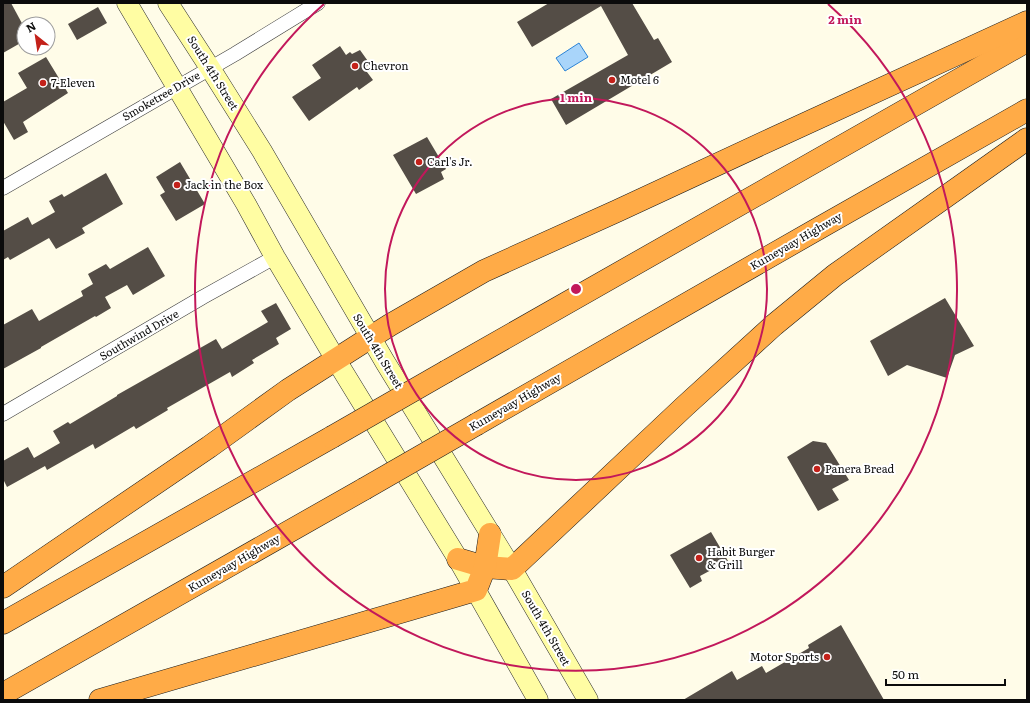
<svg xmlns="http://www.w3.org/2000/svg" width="1030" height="703" font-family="Literata,serif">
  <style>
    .water { fill: #a9d5fa; stroke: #2b83d6 }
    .building { fill: #544d46 }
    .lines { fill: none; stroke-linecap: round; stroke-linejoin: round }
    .street-casing { stroke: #3e3e3e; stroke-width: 15 }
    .secondary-casing { stroke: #2d2d2d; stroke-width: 21 }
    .highway-casing { stroke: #1c1c1c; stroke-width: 23 }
    .street { stroke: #fff; stroke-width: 14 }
    .secondary { stroke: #fffda3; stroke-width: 20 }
    .highway { stroke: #ffab47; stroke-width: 22 }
    .highway-bridge-casing { stroke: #1c1c1c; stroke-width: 23; stroke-linecap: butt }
    .highway-bridge { stroke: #ffab47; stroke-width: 22 }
    .ring { fill: none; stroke: #c2185b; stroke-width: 2 }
    .poi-dot { fill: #c3211a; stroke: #fff; stroke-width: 1.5 }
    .labels { text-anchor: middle; stroke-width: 4; stroke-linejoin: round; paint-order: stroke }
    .poi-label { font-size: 11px; fill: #0b0b0b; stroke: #fff; text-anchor: start }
    .street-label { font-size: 11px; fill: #0b0b0b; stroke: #fff }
    .centre { fill: #c2185b; stroke: #fff; stroke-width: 2 }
    .ring-label { font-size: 12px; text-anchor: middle; font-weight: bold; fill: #c2185b; stroke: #fff; stroke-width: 4; stroke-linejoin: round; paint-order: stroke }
  </style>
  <rect width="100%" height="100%" fill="#fffce8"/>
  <path class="water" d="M 579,43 L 588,57 L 565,71 L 556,58 Z"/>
  <g class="building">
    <path d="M 3,3 L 11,3 L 24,27 L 24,41 L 3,53 Z"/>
    <path d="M 549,3 L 632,3 L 654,40 L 658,38 L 672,62 L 566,125 L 551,99 L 628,55 L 601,6 L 532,47 L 517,22 Z"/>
    <path d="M 98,7 L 107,23 L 77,40 L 68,24 Z"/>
    <path d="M 340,46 L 346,55 L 350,52 L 352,54 L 360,50 L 370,64 L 364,68 L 373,80 L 359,90 L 357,87 L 309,121 L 292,97 L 321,78 L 312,65 Z"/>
    <path d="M 46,57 L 68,93 L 23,122 L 28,132 L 14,140 L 3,121 L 3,102 L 27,88 L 18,73 Z"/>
    <path d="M 427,137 L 446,169 L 441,172 L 444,179 L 416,194 L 393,155 Z"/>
    <path d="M 180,162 L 205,204 L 176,221 L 160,195 L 165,192 L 156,177 Z"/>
    <path d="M 106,173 L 123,204 L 82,228 L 85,233 L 56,249 L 49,238 L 10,260 L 8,257 L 3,260 L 3,231 L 28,217 L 32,225 L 55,212 L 49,201 L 62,194 L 64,197 Z"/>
    <path d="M 148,247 L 165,276 L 133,295 L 127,285 L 105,297 L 111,308 L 96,317 L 95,316 L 41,347 L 41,348 L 3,369 L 3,325 L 32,309 L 39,321 L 83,296 L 81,291 L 93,284 L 88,274 L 106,264 L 110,269 Z"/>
    <path d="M 945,298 L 974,346 L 955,355 L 947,378 L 907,365 L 888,376 L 870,341 Z"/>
    <path d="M 276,303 L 291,329 L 276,338 L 279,344 L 252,360 L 254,363 L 232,377 L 230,372 L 167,408 L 168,410 L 136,429 L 134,426 L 95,449 L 93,444 L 47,470 L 45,466 L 7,487 L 3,479 L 3,461 L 28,447 L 34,458 L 60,443 L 53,431 L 68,422 L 70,424 L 117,396 L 117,395 L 216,339 L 222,349 L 268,322 L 261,311 Z"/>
    <path d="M 813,441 L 826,443 L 849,480 L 832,489 L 839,500 L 818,511 L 787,457 Z"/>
    <path d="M 711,532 L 728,561 L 700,576 L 702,581 L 690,588 L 670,555 Z"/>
    <path d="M 841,625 L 884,700 L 683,700 L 732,671 L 737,680 L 762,666 L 766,673 L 809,648 L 808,645 Z"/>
  </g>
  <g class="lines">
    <g class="street-casing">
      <g id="street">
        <path d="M 3,188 L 235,54 L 318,3"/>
        <path d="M 3,414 L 203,297 L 275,257"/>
      </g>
    </g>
    <g class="secondary-casing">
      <g id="secondary">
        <path d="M 127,3 L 246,204 L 275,257 L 336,360 L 458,559 L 538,700"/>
        <path d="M 168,3 L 210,68 L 262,151 L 385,362 L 512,569 L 588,700"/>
      </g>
    </g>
    <g class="highway-casing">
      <g id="highway">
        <path d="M 447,371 L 1027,41"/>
        <path d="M 477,424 L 814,231 L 1027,110"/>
        <path d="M 458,559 L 485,567 L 512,569 L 685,406 L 774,325 L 835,275 L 1027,139"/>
        <path d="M 3,587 L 209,447 L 288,390 L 390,325 L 484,271 L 617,211 L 772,139 L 1027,22"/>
        <path d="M 3,623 L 332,437"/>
        <path d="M 3,694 L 364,489"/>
        <path d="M 100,700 L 476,590 L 485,567 L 490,534"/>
      </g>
    </g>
    <use href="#street" class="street"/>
    <use href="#secondary" class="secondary"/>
    <use href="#highway" class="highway"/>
    <g class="highway-bridge-casing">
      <g id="highway-bridge">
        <path d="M 332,437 L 447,371"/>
        <path d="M 364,489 L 477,424"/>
      </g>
    </g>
    <use href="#highway-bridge" class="highway-bridge"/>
  </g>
  <g class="ring">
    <circle cx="576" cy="289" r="191"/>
    <path d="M828 4A381 381 0 1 1 324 4"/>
  </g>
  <g class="poi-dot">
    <circle cx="355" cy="66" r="4"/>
    <circle cx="612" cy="80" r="4"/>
    <circle cx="43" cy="83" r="4"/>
    <circle cx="419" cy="162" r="4"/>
    <circle cx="177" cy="185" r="4"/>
    <circle cx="817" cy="469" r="4"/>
    <circle cx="699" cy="558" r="4"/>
    <circle cx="827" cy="657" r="4"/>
  </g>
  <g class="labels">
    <g class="poi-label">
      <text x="363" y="70">Chevron</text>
      <text x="620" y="84">Motel 6</text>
      <text x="51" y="87">7-Eleven</text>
      <text x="427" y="166">Carl's Jr.</text>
      <text x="185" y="189">Jack in the Box</text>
      <text x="825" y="473">Panera Bread</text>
      <text x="707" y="556">Habit Burger<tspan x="707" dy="13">&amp; Grill</tspan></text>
      <text x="819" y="661" text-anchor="end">Motor Sports</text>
    </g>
    <g class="street-label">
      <text transform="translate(213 73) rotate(58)" y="4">South 4th Street</text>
      <text transform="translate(161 96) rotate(-30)" y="4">Smoketree Drive</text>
      <text transform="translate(796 241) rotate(-30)" y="4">Kumeyaay Highway</text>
      <text transform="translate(139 335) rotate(-30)" y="4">Southwind Drive</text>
      <text transform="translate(378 351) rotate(59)" y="4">South 4th Street</text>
      <text transform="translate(515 402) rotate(-30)" y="4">Kumeyaay Highway</text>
      <text transform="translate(234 563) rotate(-30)" y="4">Kumeyaay Highway</text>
      <text transform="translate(546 628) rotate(60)" y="4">South 4th Street</text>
    </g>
  </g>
  <circle cx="576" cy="289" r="6" class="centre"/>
  <g class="ring-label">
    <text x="845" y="24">2 min</text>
    <text x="576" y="102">1 min</text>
  </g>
  <rect width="1030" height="703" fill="none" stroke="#0b0b0b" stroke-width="8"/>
  <g transform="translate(36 36) rotate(330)"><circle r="19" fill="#ffffff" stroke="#9d9d9d"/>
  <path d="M0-3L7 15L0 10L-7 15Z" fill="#c3211a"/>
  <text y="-6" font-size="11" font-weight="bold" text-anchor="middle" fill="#0b0b0b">N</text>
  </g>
  <path d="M886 679v6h119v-6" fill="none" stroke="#0b0b0b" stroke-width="2"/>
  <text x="892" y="679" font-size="12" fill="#0b0b0b" stroke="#ffffff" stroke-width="3" paint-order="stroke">50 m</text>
</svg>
